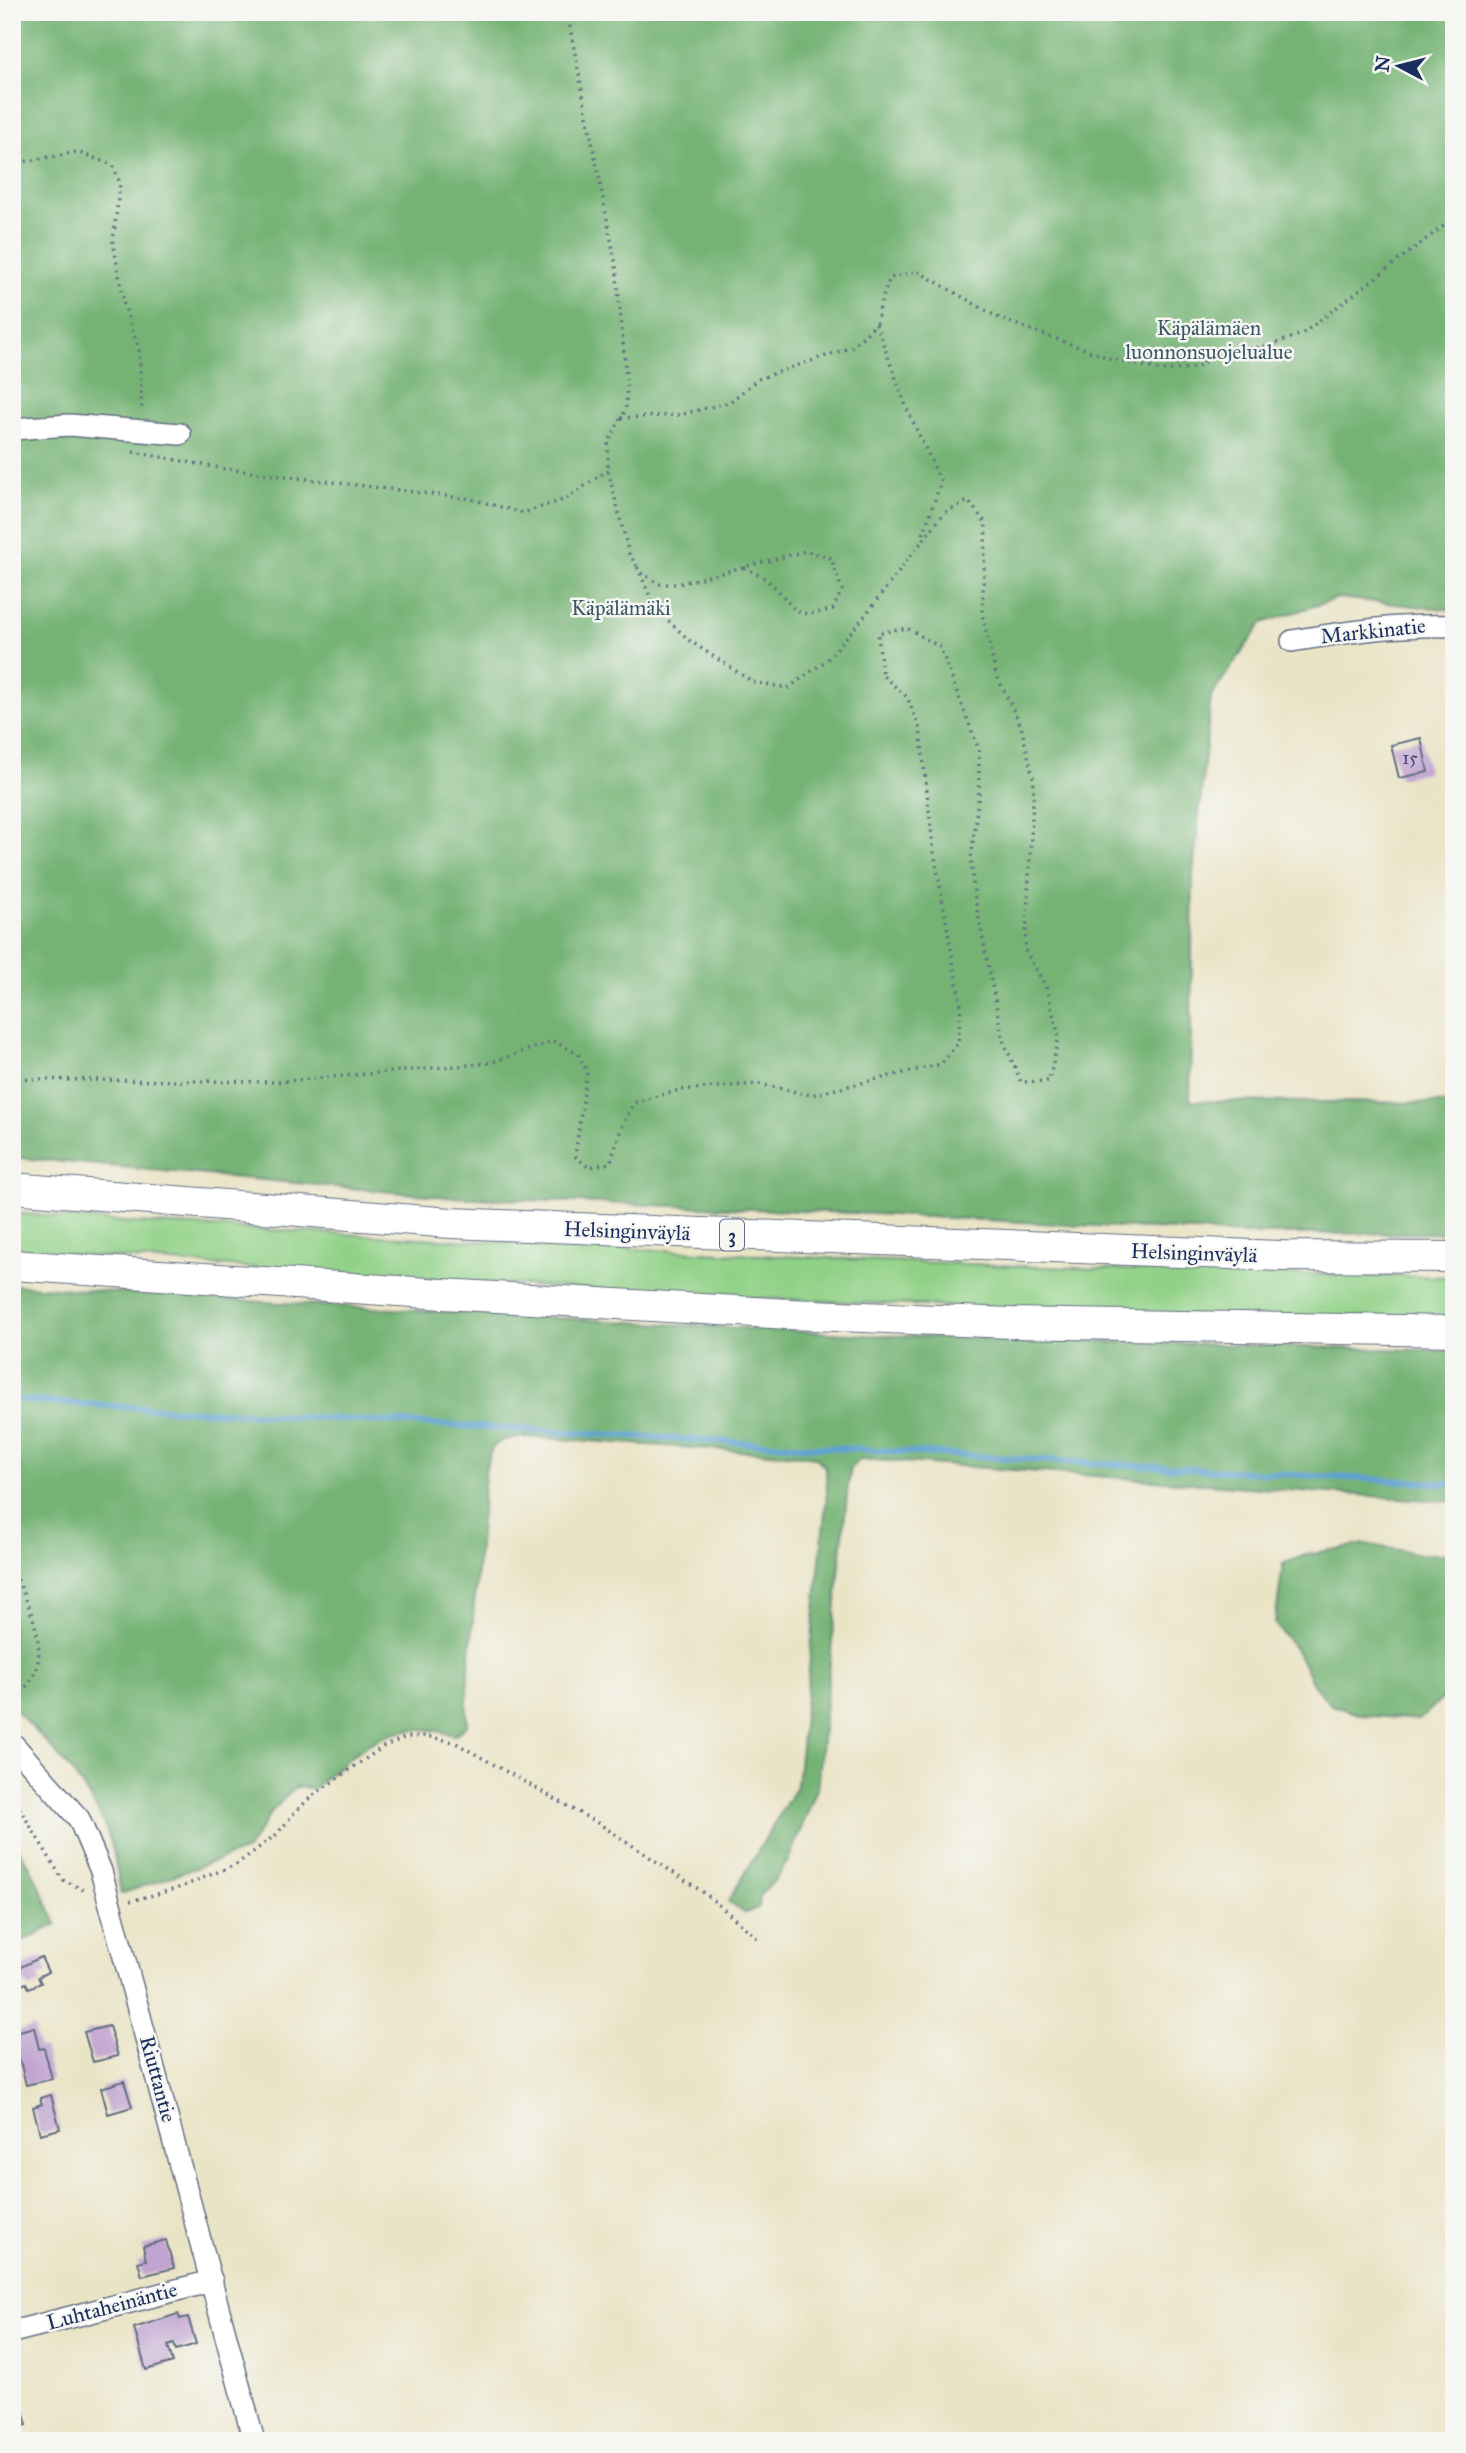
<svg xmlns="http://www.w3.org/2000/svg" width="1466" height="2453" font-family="'IM FELL Great Primer',serif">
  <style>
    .green { fill: #91d187; stroke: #568072; stroke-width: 2 }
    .forest { fill: #74b374; stroke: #487169; stroke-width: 2 }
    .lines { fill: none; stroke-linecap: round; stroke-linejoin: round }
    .stream { stroke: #5da0d1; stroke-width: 6 }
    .building { fill: #c1a4d1 }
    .minor-casing { stroke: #636e82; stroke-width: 24 }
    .highway-casing { stroke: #636e82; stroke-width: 32 }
    .path { stroke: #636e82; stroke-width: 3.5; stroke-dasharray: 2 5; stroke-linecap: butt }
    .minor { stroke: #fff; stroke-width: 21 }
    .highway { stroke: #fff; stroke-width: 30 }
    .labels { text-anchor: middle; stroke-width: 5; stroke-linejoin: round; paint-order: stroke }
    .number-label { font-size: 18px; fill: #444c7b }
    .shield { fill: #f6f6f2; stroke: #5d6b8a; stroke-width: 2 }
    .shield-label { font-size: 19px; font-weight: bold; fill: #1b2f5e }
    .park-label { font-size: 21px; fill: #385868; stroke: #f6f6f2 }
    .street-label { font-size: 21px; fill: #1b2f5e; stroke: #f6f6f2 }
  </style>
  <rect width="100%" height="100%" fill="#f6f6f2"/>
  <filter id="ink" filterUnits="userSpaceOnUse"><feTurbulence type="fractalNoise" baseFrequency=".0143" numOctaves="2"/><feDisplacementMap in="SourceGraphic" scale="14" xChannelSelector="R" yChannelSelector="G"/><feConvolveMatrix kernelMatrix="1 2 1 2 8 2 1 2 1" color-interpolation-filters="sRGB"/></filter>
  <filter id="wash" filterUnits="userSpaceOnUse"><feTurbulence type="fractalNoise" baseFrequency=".00686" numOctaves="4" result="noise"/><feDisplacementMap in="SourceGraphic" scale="28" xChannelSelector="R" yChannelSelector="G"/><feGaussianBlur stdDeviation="1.57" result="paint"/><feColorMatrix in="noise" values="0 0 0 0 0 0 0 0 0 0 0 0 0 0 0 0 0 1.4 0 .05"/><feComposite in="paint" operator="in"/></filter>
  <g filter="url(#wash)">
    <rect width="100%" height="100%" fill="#eae4c6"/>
    <path class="green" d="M 12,1213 L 136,1223 C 575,1246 1014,1272 1454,1277 L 1454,1317 C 1376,1317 1299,1318 1222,1316 C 818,1305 415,1281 12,1250 Z"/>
    <g class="forest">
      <path d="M 12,12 L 1454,12 L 1454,610 L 1338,598 L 1262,623 L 1211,696 L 1193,874 L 1190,1101 L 1454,1103 L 1454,1233 L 1249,1234 L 853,1213 L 448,1197 L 12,1157 Z"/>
      <path d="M 12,1285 L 263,1302 L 867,1335 L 1454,1351 L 1454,1502 L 861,1459 L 851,1467 L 848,1485 L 817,1789 L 788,1861 L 774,1881 L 760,1894 L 759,1907 L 745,1913 L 728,1902 L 797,1785 L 827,1493 L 826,1468 L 816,1457 L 801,1455 L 528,1437 C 495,1438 491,1442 485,1473 L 467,1690 L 467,1725 L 455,1735 C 444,1733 433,1729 422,1729 C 377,1728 346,1760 314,1788 L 295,1787 L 271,1812 L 247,1850 L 121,1894 C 117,1874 115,1850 107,1831 C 87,1781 48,1744 12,1706 Z"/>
      <path d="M 1365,1544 L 1420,1554 L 1454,1554 L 1454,1682 L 1445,1696 L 1419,1720 L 1362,1715 L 1331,1705 L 1315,1687 L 1296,1650 L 1275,1624 L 1283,1564 L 1308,1554 Z"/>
      <path d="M 12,1839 L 31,1868 L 57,1924 L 12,1946 Z"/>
    </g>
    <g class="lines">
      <path class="stream" d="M 12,1400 L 1454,1484"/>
    </g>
    <g id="blocks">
      <g class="building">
        <path d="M 1421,738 L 1428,772 L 1399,778 L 1391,745 Z"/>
        <path d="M 41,1957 L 48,1972 L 38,1977 L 41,1983 L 29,1988 L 26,1983 L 13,1989 L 12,1971 Z"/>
        <path d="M 109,2026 L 118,2056 L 93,2062 L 84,2032 Z"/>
        <path d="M 34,2027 L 39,2049 L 44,2048 L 52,2079 L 26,2085 L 16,2045 L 12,2046 L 12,2033 Z"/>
        <path d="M 124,2081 L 132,2107 L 108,2114 L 101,2088 Z"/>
        <path d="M 51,2095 L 60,2129 L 40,2134 L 33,2107 L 42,2104 L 40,2098 Z"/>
        <path d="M 166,2240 L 174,2268 L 142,2276 L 138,2262 L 146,2260 L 143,2246 Z"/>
        <path d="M 178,2314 L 180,2319 L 188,2317 L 196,2344 L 176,2350 L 174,2344 L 168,2346 L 173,2362 L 146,2370 L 134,2328 Z"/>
        <path d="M 21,2404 L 27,2425 L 12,2429 L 12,2407 Z"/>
      </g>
    </g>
  </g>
  <g filter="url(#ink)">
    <use href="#blocks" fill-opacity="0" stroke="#636e82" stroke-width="2"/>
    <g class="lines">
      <g class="minor-casing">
        <g id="minor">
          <path d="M 12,429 L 69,425 L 180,434"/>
          <path d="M 1292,641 C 1346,632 1399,624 1454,626"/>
          <path d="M 12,1743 L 79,1819 L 101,1871 L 254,2441"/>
          <path d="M 12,2332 L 212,2281"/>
        </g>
      </g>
      <g class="highway-casing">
        <g id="highway">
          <path d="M 12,1188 L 451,1223 L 1281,1256 L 1454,1257"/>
          <path d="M 12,1265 L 443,1294 L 789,1314 L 1011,1323 L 1454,1331"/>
        </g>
      </g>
      <g class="path">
        <path d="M 567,12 L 616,266 L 627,385 L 626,409 L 608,443 L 608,470 L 629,554 L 637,566"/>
        <path d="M 12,164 L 77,152 L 113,165 L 120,183 L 113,241 L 124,304 L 139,350 L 142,411"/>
        <path d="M 876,324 L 907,409 L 941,482 L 922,537"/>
        <path d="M 621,418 L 679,415 L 730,402 L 758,379 L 852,347 L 876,324 L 882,299 L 890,278 L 917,271 L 1001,319 L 1109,358 L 1163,371 L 1195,368 L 1220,352 L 1268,346 L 1302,334 L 1454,218"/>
        <path d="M 133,452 L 226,469 L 471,499 L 523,513 L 566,499 L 608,470"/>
        <path d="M 641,573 L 660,584 L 678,584 L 806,551 L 831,558 L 842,590 L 833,609 C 788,622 797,605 768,581 C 761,575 751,571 743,567"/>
        <path d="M 12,1079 L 276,1082 L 490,1063 L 553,1041 L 578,1054 L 587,1071 L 575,1156 L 588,1167 L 610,1163 L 623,1124 L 634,1103 L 679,1090 L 743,1085 L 759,1084 L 811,1095 L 941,1064 L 958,1043 L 961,1006 L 933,846 L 920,729 L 907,697 L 882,675 L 878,633 L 907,628 L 940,647 L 979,750 L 979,791 L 971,859 L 974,894 L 1003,1040 L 1021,1082 L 1049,1081 L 1059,1037 L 1046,987 L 1025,950 L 1034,781 L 1021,726 L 996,674 L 982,614 L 986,523 L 968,501 L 944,513 L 863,618 L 827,660 L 788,688 L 753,682 L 690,641 L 655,608 L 637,566"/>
        <path d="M 12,1567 C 24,1596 45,1634 37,1667 C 34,1680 21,1693 12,1703"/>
        <path d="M 12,1796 L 63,1880 L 86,1891"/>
        <path d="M 130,1901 L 176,1889 L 237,1864 L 277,1834 L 294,1813 L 311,1797 L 352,1768 L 383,1747 L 406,1737 L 426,1736 L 454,1742 L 601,1825 L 706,1894 L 757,1938"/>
      </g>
      <use href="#minor" class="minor"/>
      <use href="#highway" class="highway"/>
    </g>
  </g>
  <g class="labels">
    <g class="number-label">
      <text x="1410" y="764">15</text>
    </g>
    <rect class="shield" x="720" y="1219.5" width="24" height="31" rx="5"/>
    <g class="shield-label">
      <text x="732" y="1242">3</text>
    </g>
    <g class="park-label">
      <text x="1209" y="335">Käpälämäen<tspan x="1209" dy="24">luonnonsuojelualue</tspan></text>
      <text x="621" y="615">Käpälämäki</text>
    </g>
    <g class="street-label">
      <text transform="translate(1373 631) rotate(-6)" y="7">Markkinatie</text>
      <text transform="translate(627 1231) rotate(2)" y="7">Helsinginväylä</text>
      <text transform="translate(1194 1253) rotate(2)" y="7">Helsinginväylä</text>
      <text transform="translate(158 2079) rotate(75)" y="7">Riuttantie</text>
      <text transform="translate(112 2306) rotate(-15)" y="7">Luhtaheinäntie</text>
    </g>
  </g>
  <rect width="1466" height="2453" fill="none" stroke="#f6f6f2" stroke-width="42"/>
  <g transform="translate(1399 66) rotate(277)" stroke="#f6f6f2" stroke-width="5" paint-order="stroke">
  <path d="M0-5L12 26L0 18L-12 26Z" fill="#1b2f5e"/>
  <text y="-10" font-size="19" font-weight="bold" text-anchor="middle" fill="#1b2f5e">N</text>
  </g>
</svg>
